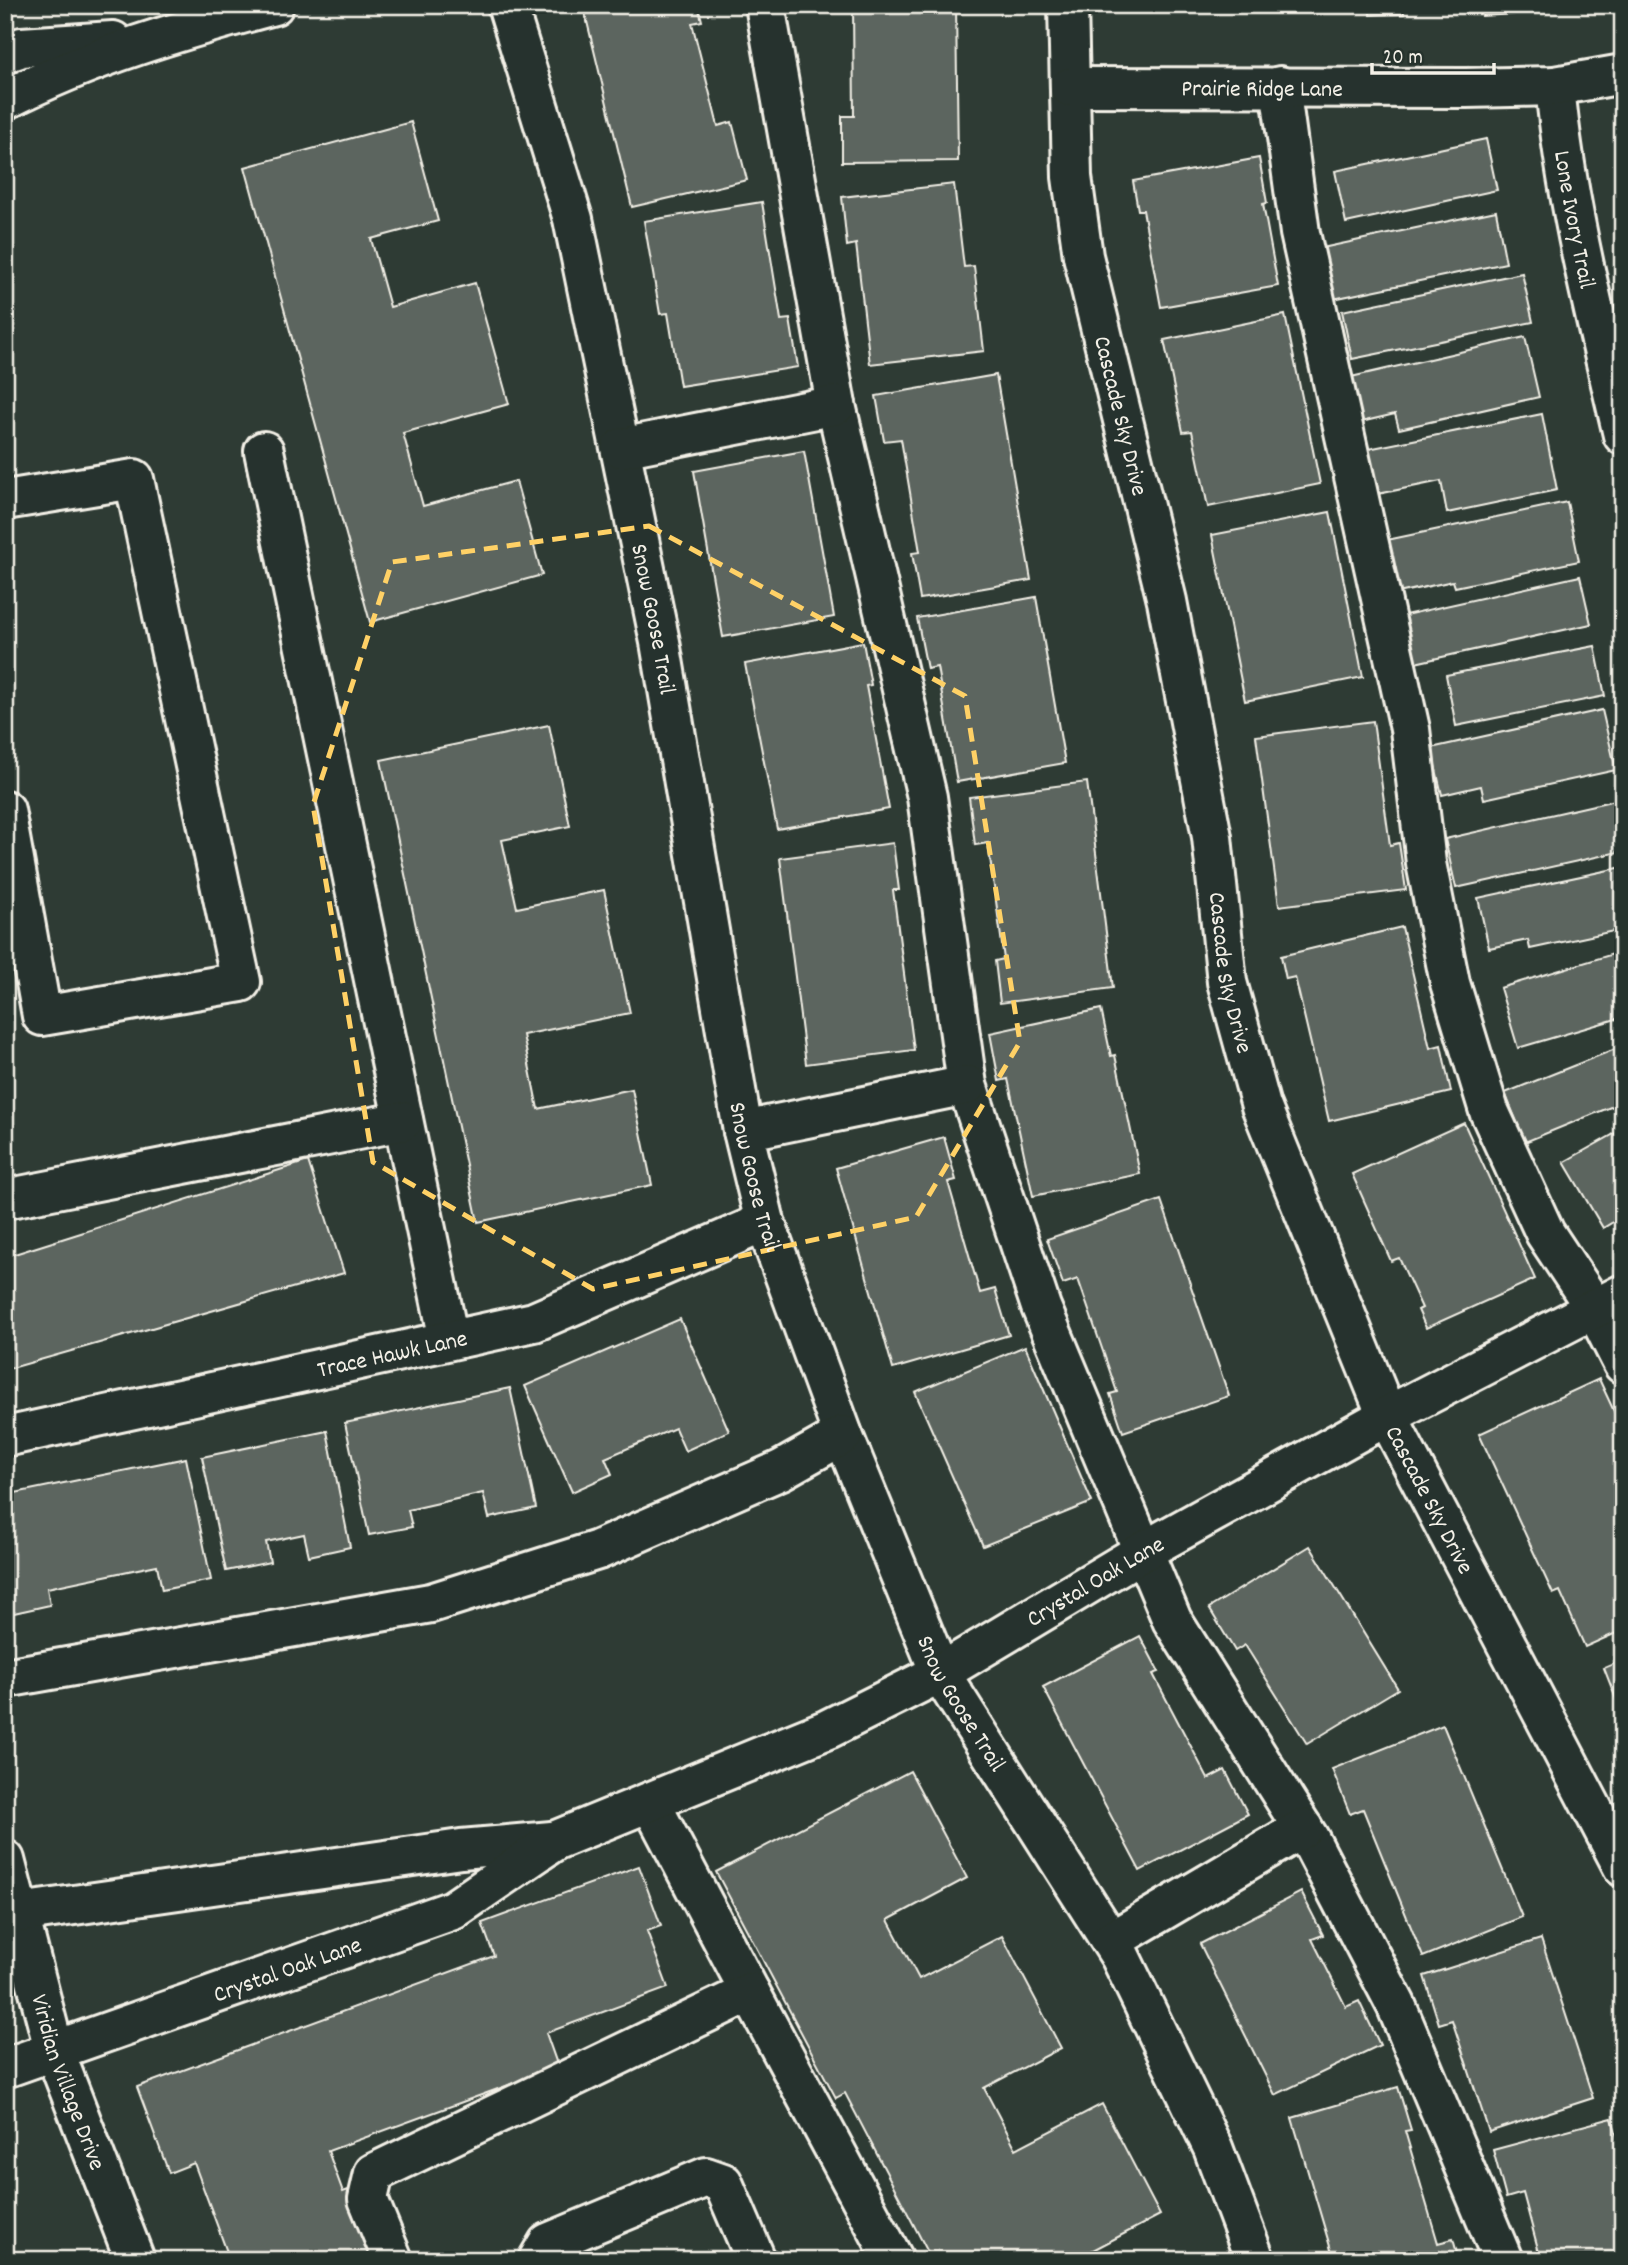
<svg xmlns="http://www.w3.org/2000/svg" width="1628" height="2265" font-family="Dekko,sans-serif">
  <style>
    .building { fill: #5c655e; stroke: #f4f1e8; stroke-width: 2 }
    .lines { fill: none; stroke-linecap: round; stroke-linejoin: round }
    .minor-casing { stroke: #f4f1e8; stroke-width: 44 }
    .minor { stroke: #26332d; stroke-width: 38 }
    .marked { fill: none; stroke: #ffd166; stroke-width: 5; stroke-dasharray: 14 9; stroke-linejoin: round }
    .labels { text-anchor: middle; stroke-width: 5; stroke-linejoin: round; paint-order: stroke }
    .street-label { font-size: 24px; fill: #f4f1e8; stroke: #26332d }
  </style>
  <rect width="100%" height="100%" fill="#2e3b34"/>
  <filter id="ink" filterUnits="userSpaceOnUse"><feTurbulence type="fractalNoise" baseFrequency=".0143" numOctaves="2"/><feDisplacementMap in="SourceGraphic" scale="14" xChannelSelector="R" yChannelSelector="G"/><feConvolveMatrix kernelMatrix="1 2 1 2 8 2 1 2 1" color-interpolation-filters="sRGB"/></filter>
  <g filter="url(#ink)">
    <g class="building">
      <path d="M 583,5 L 698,5 L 702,21 L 692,23 L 718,126 L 732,122 L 747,180 L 632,207 Z"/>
      <path d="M 853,5 L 956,5 L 958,161 L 842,162 L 842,116 L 854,116 Z"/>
      <path d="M 1161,5 L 1249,5 L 1249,6 L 1161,7 Z"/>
      <rect x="1263" y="5" width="88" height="7"/>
      <path d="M 1370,5 L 1457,5 L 1457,6 L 1403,7 L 1404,14 L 1370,15 Z"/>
      <path d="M 1482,5 L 1532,5 L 1533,13 L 1482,16 Z"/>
      <path d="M 411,122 L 438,221 L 371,239 L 390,307 L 475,283 L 509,404 L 403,433 L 423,506 L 516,481 L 542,575 L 370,622 L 245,167 Z"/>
      <path d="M 1486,139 L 1497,190 L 1346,223 L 1335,171 Z"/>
      <path d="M 1259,158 L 1267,203 L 1263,204 L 1278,286 L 1161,307 L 1143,210 L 1138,210 L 1133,181 Z"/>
      <path d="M 954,184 L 964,267 L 974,266 L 984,351 L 870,364 L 856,244 L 847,246 L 842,197 Z"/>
      <path d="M 762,202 L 781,320 L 790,319 L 798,367 L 680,386 L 668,313 L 660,314 L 644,221 Z"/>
      <path d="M 1496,211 L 1506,263 L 1333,299 L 1322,248 Z"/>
      <path d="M 1522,273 L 1533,322 L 1352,359 L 1342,311 Z"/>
      <path d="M 1285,315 L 1320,484 L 1208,507 L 1192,431 L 1183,432 L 1164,340 Z"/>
      <path d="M 1525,337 L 1539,397 L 1399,429 L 1395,414 L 1361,422 L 1351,377 Z"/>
      <path d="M 996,375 L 1031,580 L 920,599 L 912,553 L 920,552 L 901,439 L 884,441 L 876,396 Z"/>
      <path d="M 1542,414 L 1557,490 L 1447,513 L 1441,481 L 1378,494 L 1368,449 Z"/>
      <path d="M 804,451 L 834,617 L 723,637 L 694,471 Z"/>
      <path d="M 1567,502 L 1579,561 L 1455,587 L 1453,581 L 1398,593 L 1387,540 Z"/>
      <path d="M 1330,512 L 1363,677 L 1245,701 L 1212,535 Z"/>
      <path d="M 1580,576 L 1591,624 L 1415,663 L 1405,615 Z"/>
      <path d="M 1036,597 L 1065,763 L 957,782 L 937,667 L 927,669 L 917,618 Z"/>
      <path d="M 863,642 L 871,685 L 866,686 L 889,809 L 777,829 L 745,664 Z"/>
      <path d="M 1595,646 L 1605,696 L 1456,726 L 1446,675 Z"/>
      <path d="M 1602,710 L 1616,770 L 1484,799 L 1481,786 L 1442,795 L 1431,748 Z"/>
      <path d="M 1373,721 L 1390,845 L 1399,843 L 1406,890 L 1279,906 L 1256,736 Z"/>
      <path d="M 549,725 L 570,826 L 502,840 L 517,908 L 604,890 L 630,1013 L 523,1035 L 538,1109 L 632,1089 L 652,1185 L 478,1222 L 381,760 Z"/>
      <path d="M 1087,782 L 1113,988 L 1000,1003 L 995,961 L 1004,959 L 988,843 L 975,845 L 969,797 Z"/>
      <path d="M 1620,799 L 1623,851 L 1456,888 L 1445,839 Z"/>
      <path d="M 893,843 L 899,890 L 893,890 L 914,1050 L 806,1064 L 780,858 Z"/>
      <path d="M 1623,867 L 1623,929 L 1530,949 L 1528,940 L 1489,948 L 1478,898 Z"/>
      <path d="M 1402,927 L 1430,1048 L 1441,1045 L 1451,1092 L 1329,1121 L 1295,977 L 1286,979 L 1281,956 Z"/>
      <path d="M 1623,951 L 1623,1017 L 1518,1048 L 1500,988 Z"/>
      <path d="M 1101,1009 L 1111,1056 L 1115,1055 L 1140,1174 L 1033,1196 L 1008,1079 L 999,1081 L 990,1033 Z"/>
      <path d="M 1623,1046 L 1623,1102 L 1525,1142 L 1505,1093 Z"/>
      <path d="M 1464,1123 L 1535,1279 L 1426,1328 L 1418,1310 L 1422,1308 L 1399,1258 L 1391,1261 L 1352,1174 Z"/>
      <path d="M 1623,1129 L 1623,1216 L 1603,1228 L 1564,1162 Z"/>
      <path d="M 944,1137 L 956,1180 L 948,1182 L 980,1293 L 995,1289 L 1009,1335 L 893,1369 L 836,1168 Z"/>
      <path d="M 308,1161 L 344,1273 L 5,1370 L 5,1257 Z"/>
      <path d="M 1161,1200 L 1229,1396 L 1123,1432 L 1110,1394 L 1117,1392 L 1078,1279 L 1063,1284 L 1047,1239 Z"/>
      <path d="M 680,1319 L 729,1431 L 685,1451 L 675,1428 L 605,1458 L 612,1474 L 572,1492 L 525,1386 Z"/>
      <path d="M 1025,1346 L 1092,1502 L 983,1546 L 915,1392 Z"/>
      <path d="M 1599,1379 L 1619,1422 L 1623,1420 L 1623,1630 L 1585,1647 L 1560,1591 L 1553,1594 L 1479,1434 Z"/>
      <path d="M 510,1388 L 536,1508 L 489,1518 L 483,1493 L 408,1510 L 412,1527 L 369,1535 L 345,1423 Z"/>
      <path d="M 327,1431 L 350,1547 L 309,1556 L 304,1534 L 266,1542 L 270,1562 L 226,1571 L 202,1457 Z"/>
      <path d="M 186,1458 L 211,1580 L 162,1590 L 157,1565 L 47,1588 L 50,1605 L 5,1615 L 5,1495 Z"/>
      <path d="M 1310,1546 L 1398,1689 L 1307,1744 L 1245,1645 L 1235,1651 L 1209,1608 Z"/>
      <path d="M 1140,1636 L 1159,1672 L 1153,1674 L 1208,1779 L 1225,1770 L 1248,1814 L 1140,1871 L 1043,1687 Z"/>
      <path d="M 1623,1660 L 1623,1717 L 1604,1668 Z"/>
      <path d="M 1443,1725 L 1522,1917 L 1423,1957 L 1363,1809 L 1350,1814 L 1332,1769 Z"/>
      <path d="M 910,1771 L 967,1878 L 888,1920 L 919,1979 L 1002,1936 L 1061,2048 L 984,2088 L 1016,2149 L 1102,2104 L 1160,2215 L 1074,2260 L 932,2260 L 845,2093 L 836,2098 L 716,1872 Z"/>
      <path d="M 639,1866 L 661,1926 L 647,1931 L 668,1988 L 546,2033 L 558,2067 L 328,2151 L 343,2192 L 362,2185 L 389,2260 L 230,2260 L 194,2163 L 169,2173 L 137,2087 L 494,1956 L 482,1923 Z"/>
      <path d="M 1301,1892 L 1323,1935 L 1312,1939 L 1346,2007 L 1359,2001 L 1380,2045 L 1275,2095 L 1200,1944 Z"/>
      <path d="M 1541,1939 L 1593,2098 L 1489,2132 L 1452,2020 L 1439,2024 L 1424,1976 Z"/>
      <path d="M 1398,2087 L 1411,2130 L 1405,2131 L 1438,2243 L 1453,2239 L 1459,2260 L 1334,2260 L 1292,2118 Z"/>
      <path d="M 1612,2118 L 1623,2158 L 1623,2260 L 1541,2260 L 1523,2193 L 1506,2198 L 1493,2150 Z"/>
    </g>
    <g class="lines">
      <g class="minor-casing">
        <g id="minor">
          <path id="s1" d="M 507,5 L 573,219 L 660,642 L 743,1131 L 765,1222 L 843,1435 L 940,1673 L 1120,1956 L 1213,2148 L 1255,2260"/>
          <path d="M 765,5 L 836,405 L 927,797 L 967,1085 L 1041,1307 L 1172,1620 L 1309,1838 L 1396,2005 L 1503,2260"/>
          <path id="s2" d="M 1068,5 L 1072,177 L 1083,256 L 1167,601 L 1212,837 L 1227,982 L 1261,1106 L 1387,1416 L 1623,1867"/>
          <path d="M 5,53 L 22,47 L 113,41"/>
          <path d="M 1280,86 L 1300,233 L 1410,729 L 1426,863 L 1450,983 L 1489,1111 L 1545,1233 L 1594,1307 L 1623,1364"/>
          <path id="s3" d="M 1555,86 C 1566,203 1596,319 1623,435"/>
          <path id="s4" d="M 1070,87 L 1466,88 L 1555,86 L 1623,74"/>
          <path d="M 5,100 C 91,56 181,30 274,5"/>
          <path d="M 621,448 L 836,405"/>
          <path d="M 264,451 L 449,1340"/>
          <path d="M 5,500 L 134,479 L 241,982 L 42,1016 L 5,810"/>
          <path d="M 743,1131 L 967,1085"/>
          <path d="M 5,1199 L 403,1121"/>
          <path id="s5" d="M 5,1437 L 534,1322 L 765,1222"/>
          <path d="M 5,1678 L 431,1603 L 598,1550 L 781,1470 L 843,1435"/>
          <path d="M 650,1802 L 750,1992"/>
          <path id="s6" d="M 5,1860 L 55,2053 L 135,2260"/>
          <path d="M 5,1915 L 461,1849 L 552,1841"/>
          <path d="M 1111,1941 L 1303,1828"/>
          <path id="s7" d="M 5,2068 L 453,1910 L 554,1841 L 828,1729 L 940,1673 L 1142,1552 L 1387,1416 L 1623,1294"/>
          <path d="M 393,2260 L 368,2199 L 374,2173 L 750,1992 L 894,2260"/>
          <path d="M 538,2260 L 548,2243 L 706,2177 L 723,2183 L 756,2260"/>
        </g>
      </g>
      <use href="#minor" class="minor"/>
    </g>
  </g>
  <path class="marked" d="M 649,526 L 965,696 L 1020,1042 L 916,1217 L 593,1289 L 373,1162 L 313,805 L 392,562 Z"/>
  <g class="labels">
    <g class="street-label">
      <text dy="8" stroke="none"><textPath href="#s4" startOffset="192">Prairie Ridge Lane</textPath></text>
      <text dy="8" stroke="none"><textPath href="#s3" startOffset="135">Lone Ivory Trail</textPath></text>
      <text dy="8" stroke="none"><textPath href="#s2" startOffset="416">Cascade Sky Drive</textPath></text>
      <text dy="8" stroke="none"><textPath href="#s1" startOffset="632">Snow Goose Trail</textPath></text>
      <text dy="8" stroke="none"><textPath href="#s2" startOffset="984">Cascade Sky Drive</textPath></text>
      <text dy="8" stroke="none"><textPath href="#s1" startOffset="1199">Snow Goose Trail</textPath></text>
      <text dy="8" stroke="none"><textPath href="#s5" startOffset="396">Trace Hawk Lane</textPath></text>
      <text dy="8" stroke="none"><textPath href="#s2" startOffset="1550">Cascade Sky Drive</textPath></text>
      <text dy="8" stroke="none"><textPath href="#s7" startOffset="1199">Crystal Oak Lane</textPath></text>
      <text dy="8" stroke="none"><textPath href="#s1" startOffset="1766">Snow Goose Trail</textPath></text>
      <text dy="8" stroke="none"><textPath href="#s7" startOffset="299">Crystal Oak Lane</textPath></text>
      <text dy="8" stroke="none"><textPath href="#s6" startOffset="231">Viridian Village Drive</textPath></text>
    </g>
  </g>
  <rect width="1628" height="2265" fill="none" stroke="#26332d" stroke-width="28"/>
  <rect x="14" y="14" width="1600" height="2237" fill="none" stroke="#f4f1e8" stroke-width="2.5" filter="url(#ink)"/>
  <path d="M1372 63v10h122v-10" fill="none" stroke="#f4f1e8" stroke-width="3.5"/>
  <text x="1383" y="63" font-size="21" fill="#f4f1e8" stroke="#26332d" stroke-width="5" paint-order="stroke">20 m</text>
</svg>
